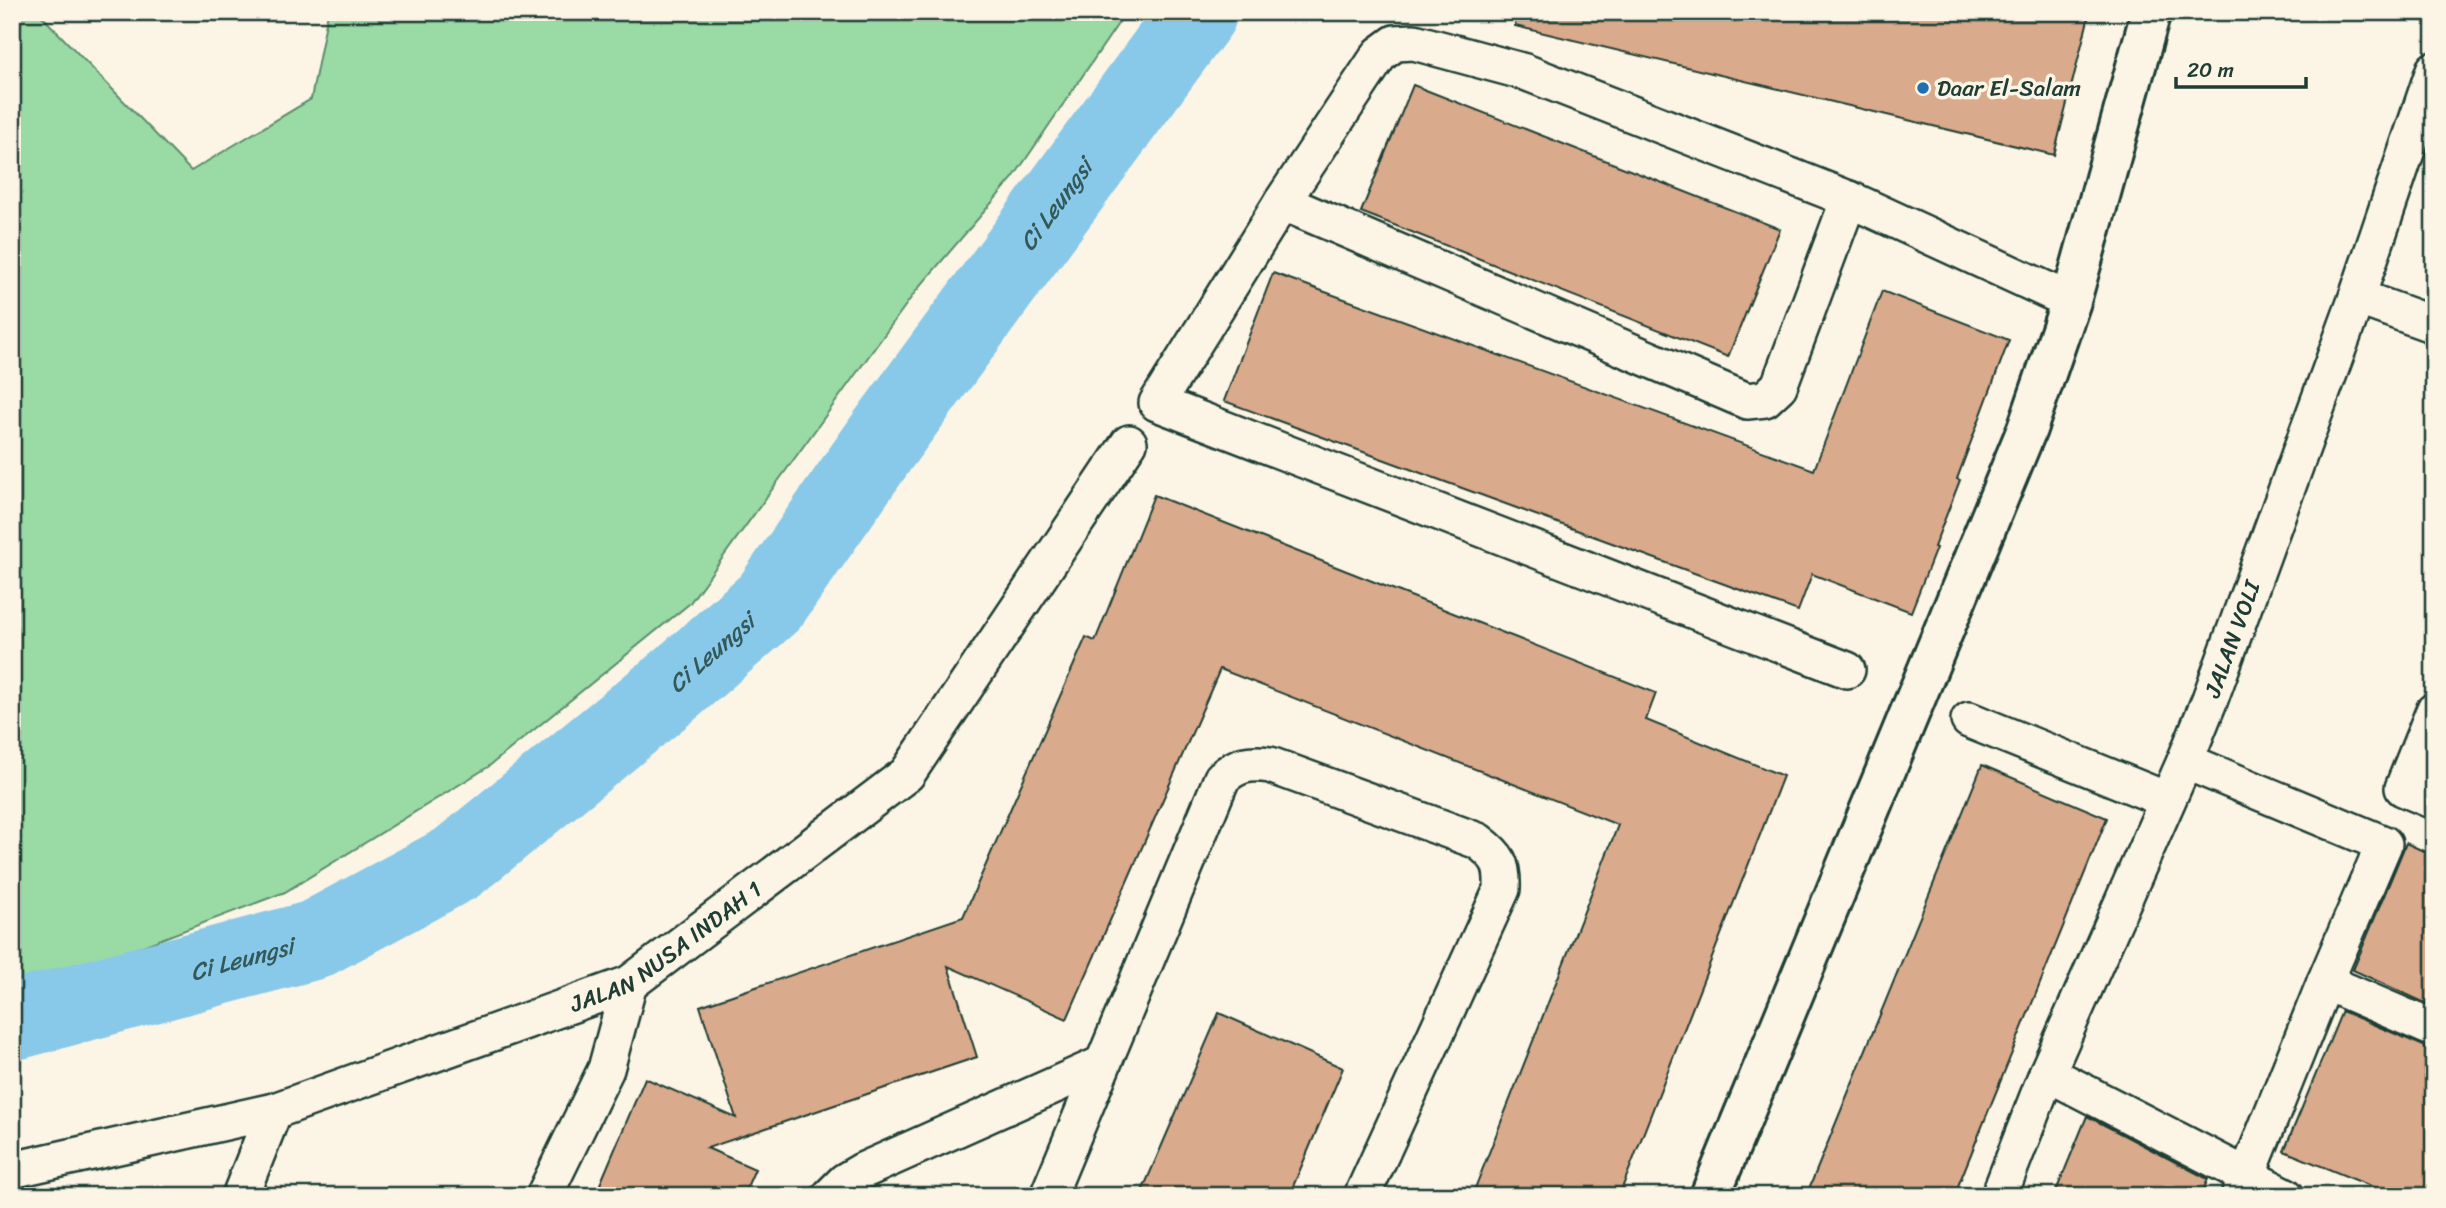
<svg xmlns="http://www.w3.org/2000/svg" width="2446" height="1208" font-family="Sriracha,sans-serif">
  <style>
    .green { fill: #9adaa4; stroke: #5c8c6c; stroke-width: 2 }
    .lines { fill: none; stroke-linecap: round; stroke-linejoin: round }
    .river { stroke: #88c8e9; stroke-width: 79 }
    .building { fill: #d9aa8b; stroke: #1f3d34; stroke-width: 2 }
    .minor-casing { stroke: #1f3d34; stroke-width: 40 }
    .tertiary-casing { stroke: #1f3d34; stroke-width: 44 }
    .minor { stroke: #fcf5e5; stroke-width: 35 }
    .tertiary { stroke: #fcf5e5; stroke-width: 38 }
    .poi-dot { fill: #1f6fb2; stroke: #fcf5e5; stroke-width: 2.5 }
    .labels { text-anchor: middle; stroke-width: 7; stroke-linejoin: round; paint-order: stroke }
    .poi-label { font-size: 23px; fill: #1f3d34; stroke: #fcf5e5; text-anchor: start }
    .street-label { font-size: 23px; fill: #1f3d34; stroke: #fcf5e5 }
    .water-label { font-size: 24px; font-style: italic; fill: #345958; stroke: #fcf5e5 }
  </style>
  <rect width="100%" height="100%" fill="#fcf5e5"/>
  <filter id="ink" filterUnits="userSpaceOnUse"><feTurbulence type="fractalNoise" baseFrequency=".0143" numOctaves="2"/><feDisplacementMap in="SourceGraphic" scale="14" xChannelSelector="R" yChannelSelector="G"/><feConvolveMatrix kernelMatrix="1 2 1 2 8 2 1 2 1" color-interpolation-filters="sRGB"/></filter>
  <g filter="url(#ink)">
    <path class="green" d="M 12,12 L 38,12 L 191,171 L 311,99 L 328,12 L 1126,12 L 1013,178 L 916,291 L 689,604 L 488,767 L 285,892 L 98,963 L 12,983 Z"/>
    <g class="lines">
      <path class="river" id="s1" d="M 12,1021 L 314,940 L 457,863 L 675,685 L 770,602 L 881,443 L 1198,12"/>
    </g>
    <g class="building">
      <path d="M 1517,12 L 2090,12 L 2054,155 L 1515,26 Z"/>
      <path d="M 1413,85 L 1780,229 L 1728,357 L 1361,212 Z"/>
      <path d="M 1273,273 L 1814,470 L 1882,291 L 2009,340 L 1957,479 L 1960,480 L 1934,547 L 1936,548 L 1911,612 L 1812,574 L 1798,611 L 1224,401 Z"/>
      <path d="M 1154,495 L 1656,693 L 1646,720 L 1783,776 L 1619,1196 L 1472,1196 L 1618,825 L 1220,669 L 1067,1019 L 948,966 L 977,1057 L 707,1148 L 755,1169 L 743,1196 L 595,1196 L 645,1078 L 736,1118 L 700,1006 L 963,917 L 1086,637 L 1095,641 Z"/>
      <path d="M 1982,765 L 2107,818 L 1954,1196 L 1806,1196 Z"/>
      <path d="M 2406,843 L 2434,856 L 2434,1007 L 2353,970 Z"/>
      <path d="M 2342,1011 L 2426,1047 L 2434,1049 L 2434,1196 L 2395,1196 L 2284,1151 Z"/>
      <path d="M 1219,1013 L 1343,1068 L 1289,1196 L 1140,1196 Z"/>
      <path d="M 2087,1116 L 2208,1179 L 2201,1196 L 2054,1196 Z"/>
    </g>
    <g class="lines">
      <g class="minor-casing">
        <g id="minor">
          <path d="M 1282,202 L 1747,401 L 1765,399 L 1779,386 L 1849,199"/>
          <path d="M 2357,297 L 2434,325"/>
          <path d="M 1847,670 L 1157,403 L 1282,202 L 1380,54 L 1395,43 L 1414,42 L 1525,72 L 1849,199 L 2071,301"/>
          <path d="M 2434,711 L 2403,788 L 2434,801"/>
          <path d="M 1969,720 L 2167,800"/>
          <path d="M 2185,761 L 2384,844 L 2325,982 L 2239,1196"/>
          <path d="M 2325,982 L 2434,1029"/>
          <path d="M 2047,1073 L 2286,1196"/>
          <path id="s2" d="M 12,1170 L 274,1111 L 629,984 L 907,774 L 1129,443"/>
          <path d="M 240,1196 L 274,1111"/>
          <path d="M 544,1196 L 606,1069 L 629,984"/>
          <path d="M 830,1196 L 845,1181 L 862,1171 L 1102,1064"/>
          <path d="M 1048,1196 L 1222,778 C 1238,764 1249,762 1270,765 L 1478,841 C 1498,856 1503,863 1502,889 L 1362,1196"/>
          <path id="s3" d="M 1999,1196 L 2047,1073 L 2185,761 L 2210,699 L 2357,297 L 2434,70"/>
        </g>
      </g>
      <g class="tertiary-casing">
        <path id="tertiary" d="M 1710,1196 L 2027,429 L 2071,301 L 2151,12"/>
      </g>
      <use href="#minor" class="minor"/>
      <use href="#tertiary" class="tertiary"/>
    </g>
  </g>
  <circle class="poi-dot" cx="1923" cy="88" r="7"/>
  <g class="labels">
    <g class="poi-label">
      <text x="1937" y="96">Daar El-Salam</text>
    </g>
    <g class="street-label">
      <text dy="8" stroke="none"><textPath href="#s3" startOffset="604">JALAN VOLI</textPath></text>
      <text dy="8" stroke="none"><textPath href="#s2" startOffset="696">JALAN NUSA INDAH 1</textPath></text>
    </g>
    <g class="water-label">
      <text dy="8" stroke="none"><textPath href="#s1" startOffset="1372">Ci Leungsi</textPath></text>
      <text dy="8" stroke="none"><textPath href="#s1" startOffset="805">Ci Leungsi</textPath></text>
      <text dy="8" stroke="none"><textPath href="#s1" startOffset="238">Ci Leungsi</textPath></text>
    </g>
  </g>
  <rect width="2446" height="1208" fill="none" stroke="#fcf5e5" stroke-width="42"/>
  <rect x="21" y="21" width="2404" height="1166" fill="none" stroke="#1f3d34" stroke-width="2.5" filter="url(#ink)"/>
  <path d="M2176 77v10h130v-10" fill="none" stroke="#1f3d34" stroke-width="3.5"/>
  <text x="2187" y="77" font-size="21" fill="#1f3d34" stroke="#fcf5e5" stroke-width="5" paint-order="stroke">20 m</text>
</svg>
